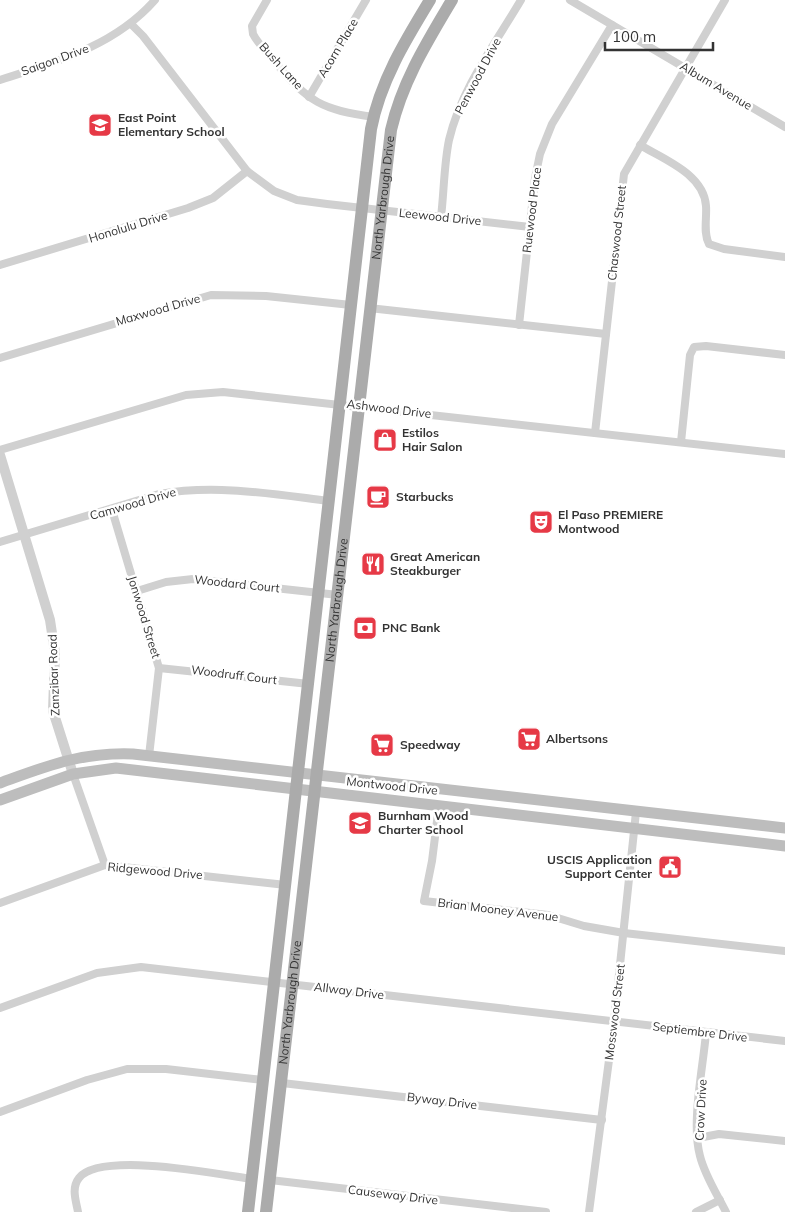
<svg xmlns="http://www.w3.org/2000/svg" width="785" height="1212" font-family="Mulish,sans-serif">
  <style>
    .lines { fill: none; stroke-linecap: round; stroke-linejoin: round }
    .minor { stroke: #d0d0d0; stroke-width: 8 }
    .tertiary { stroke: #d0d0d0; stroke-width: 10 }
    .secondary { stroke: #bdbdbd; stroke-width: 11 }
    .primary { stroke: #ababab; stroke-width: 12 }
    .labels { text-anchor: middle; stroke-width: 5; stroke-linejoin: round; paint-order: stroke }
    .street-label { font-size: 12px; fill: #333; stroke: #fff }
    .poi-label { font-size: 12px; font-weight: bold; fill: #333; stroke: #fff; text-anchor: start }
  </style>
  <rect width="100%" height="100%" fill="#fff"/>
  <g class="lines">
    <g class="minor">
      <path d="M 267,0 L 252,26 L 253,34 C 258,44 268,53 275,62 C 308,102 322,110 374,117"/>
      <path d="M 570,0 L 785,127"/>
      <path d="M 131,24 L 143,36 L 247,171 L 274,191 L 297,200 L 327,204 L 530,227"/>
      <path d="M 0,80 C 56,62 115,46 155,0"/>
      <path d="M 309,97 L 366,0"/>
      <path d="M 640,145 C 663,159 704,174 706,206 C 707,218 703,233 709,244 L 724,249 L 785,257"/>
      <path d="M 441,217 C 444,192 444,164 449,140 C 461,89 495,44 521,0"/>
      <path d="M 0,265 L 188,208 L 213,198 L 247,171"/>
      <path d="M 369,308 L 606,334"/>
      <path d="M 519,325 L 535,178 L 540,154 L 552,124 L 612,25"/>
      <path d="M 0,358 L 211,295 L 266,296 L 351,305"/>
      <path d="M 595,433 L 624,174 L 725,0"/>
      <path d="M 681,442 L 690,355 L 694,347 L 706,346 L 785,355"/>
      <path d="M 0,450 L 186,395 L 223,392 L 785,454"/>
      <path d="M 112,510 L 159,668 L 149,756"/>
      <path d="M 0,542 L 159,494 C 216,484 272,494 329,501"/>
      <path d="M 137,591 L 166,582 L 193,579 L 338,595"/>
      <path d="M 159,668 L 309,684"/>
      <path d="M 73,774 L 105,865"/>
      <path d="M 439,805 L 432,861 L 424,901 L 548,915 L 584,926 L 624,933 L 785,951"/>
      <path d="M 0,903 L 105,865 L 286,885"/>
      <path d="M 0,1008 L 97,973 L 141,967 L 785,1041"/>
      <path d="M 706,1033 C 703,1068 691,1123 700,1156 C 705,1176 717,1194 726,1212"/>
      <path d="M 282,1083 L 602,1120"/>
      <path d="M 0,1112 L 87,1080 L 127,1069 L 166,1069 L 263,1080"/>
      <path d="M 698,1138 L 719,1134 L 785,1141"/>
      <path d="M 270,1180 L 546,1212"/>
      <path d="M 78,1212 C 76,1201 71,1188 79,1178 C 100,1151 218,1174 252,1179"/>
      <path d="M 589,1212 L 614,1022 L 636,812"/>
      <path d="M 696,1212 L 720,1200"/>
    </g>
    <path class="tertiary" d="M 0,455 L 50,620 L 55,653 L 53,711 L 73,774"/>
    <g class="secondary">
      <path d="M 0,783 C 47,766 81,752 133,754 L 785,828"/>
      <path d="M 0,800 L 73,774 L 116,768 L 785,846"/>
    </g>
    <g class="primary">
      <path d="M 248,1212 L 371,129 C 380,82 405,41 430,0"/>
      <path id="s1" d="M 266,1212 L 391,130 C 402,82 427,42 452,0"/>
    </g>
  </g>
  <defs>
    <g id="school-square" transform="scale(1.25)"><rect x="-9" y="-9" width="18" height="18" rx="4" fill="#e63946" stroke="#fff"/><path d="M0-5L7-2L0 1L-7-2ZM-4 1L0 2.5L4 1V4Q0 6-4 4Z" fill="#fff"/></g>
    <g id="shop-square" transform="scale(1.25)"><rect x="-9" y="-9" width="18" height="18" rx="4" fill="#e63946" stroke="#fff"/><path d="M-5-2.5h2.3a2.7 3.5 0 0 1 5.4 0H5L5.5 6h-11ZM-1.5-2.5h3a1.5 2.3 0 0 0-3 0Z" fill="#fff"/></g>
    <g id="cafe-square" transform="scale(1.25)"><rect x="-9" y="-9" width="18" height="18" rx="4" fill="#e63946" stroke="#fff"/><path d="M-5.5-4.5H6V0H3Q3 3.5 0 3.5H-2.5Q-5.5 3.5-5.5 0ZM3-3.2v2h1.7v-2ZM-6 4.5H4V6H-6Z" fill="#fff"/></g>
    <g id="theatre-square" transform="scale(1.25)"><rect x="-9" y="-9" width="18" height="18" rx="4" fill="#e63946" stroke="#fff"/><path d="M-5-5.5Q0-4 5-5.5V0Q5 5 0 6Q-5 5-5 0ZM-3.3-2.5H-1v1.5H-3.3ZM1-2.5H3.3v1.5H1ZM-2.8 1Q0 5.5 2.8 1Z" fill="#fff"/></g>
    <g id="restaurant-square" transform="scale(1.25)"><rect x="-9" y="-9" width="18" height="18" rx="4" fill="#e63946" stroke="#fff"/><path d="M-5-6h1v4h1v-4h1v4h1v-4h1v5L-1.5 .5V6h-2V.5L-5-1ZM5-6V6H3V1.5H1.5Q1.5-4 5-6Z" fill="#fff"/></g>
    <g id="bank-square" transform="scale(1.25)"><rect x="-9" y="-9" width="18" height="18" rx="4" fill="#e63946" stroke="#fff"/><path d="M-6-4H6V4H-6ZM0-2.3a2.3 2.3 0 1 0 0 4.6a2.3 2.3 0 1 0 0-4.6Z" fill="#fff"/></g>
    <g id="supermarket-square" transform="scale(1.25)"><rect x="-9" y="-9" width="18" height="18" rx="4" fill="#e63946" stroke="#fff"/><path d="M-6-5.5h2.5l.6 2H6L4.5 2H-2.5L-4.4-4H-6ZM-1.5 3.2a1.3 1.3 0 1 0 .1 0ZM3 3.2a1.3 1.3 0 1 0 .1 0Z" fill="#fff"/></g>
    <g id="civic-square" transform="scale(1.25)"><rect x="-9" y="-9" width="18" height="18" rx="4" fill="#e63946" stroke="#fff"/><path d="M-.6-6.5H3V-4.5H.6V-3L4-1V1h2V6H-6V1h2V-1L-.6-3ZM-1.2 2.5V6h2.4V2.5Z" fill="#fff"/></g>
  </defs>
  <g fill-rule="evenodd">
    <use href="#school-square" x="100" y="125"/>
    <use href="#shop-square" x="385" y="440"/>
    <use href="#cafe-square" x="378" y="497"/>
    <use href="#theatre-square" x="541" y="522"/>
    <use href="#restaurant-square" x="373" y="564"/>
    <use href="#bank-square" x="365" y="628"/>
    <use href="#supermarket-square" x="529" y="739"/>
    <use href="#supermarket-square" x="382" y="745"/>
    <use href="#school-square" x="360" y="823"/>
    <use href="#civic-square" x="670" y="867"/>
  </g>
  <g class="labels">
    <g class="street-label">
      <text transform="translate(338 48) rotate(-59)" y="4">Acorn Place</text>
      <text transform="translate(55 60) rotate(-20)" y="4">Saigon Drive</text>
      <text transform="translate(281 66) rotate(48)" y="4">Bush Lane</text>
      <text transform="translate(478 76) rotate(-62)" y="4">Penwood Drive</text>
      <text transform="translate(716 86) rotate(31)" y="4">Album Avenue</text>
      <text dy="4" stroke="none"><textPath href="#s1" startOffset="1021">North Yarbrough Drive</textPath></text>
      <text transform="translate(532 210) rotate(-83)" y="4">Ruewood Place</text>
      <text transform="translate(440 217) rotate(6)" y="4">Leewood Drive</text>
      <text transform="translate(128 227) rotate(-17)" y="4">Honolulu Drive</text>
      <text transform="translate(617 233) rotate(-84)" y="4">Chaswood Street</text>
      <text transform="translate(158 310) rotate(-16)" y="4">Maxwood Drive</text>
      <text transform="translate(389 409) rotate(7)" y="4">Ashwood Drive</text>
      <text transform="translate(133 504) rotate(-16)" y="4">Camwood Drive</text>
      <text transform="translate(237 584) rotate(6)" y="4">Woodard Court</text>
      <text dy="4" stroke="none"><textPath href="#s1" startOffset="616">North Yarbrough Drive</textPath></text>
      <text transform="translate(144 617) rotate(73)" y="4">Jonwood Street</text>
      <text transform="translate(54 675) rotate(-92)" y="4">Zanzibar Road</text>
      <text transform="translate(234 675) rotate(7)" y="4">Woodruff Court</text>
      <text transform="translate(392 786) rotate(6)" y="4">Montwood Drive</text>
      <text transform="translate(155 871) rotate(5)" y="4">Ridgewood Drive</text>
      <text transform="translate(498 910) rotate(7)" y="4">Brian Mooney Avenue</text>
      <text transform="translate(349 991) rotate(7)" y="4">Allway Drive</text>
      <text dy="4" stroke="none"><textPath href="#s1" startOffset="211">North Yarbrough Drive</textPath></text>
      <text transform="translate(615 1012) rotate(-83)" y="4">Mosswood Street</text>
      <text transform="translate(700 1032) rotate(7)" y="4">Septiembre Drive</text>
      <text transform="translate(442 1101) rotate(7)" y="4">Byway Drive</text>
      <text transform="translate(701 1110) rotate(-87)" y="4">Crow Drive</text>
      <text transform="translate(393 1195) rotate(7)" y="4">Causeway Drive</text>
    </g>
    <g class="poi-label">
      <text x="118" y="122">East Point<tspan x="118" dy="14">Elementary School</tspan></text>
      <text x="402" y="437">Estilos<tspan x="402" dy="14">Hair Salon</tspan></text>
      <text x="396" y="501">Starbucks</text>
      <text x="558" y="519">El Paso PREMIERE<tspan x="558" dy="14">Montwood</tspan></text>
      <text x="390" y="561">Great American<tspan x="390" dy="14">Steakburger</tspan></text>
      <text x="382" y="632">PNC Bank</text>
      <text x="546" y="743">Albertsons</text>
      <text x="400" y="749">Speedway</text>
      <text x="378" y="820">Burnham Wood<tspan x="378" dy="14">Charter School</tspan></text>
      <text x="652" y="864" text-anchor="end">USCIS Application<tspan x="652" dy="14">Support Center</tspan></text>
    </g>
  </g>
  <path d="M605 42v8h108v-8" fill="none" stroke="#333333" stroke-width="2.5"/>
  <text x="612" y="42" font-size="15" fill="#333333" stroke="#ffffff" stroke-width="4" paint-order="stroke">100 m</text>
</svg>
